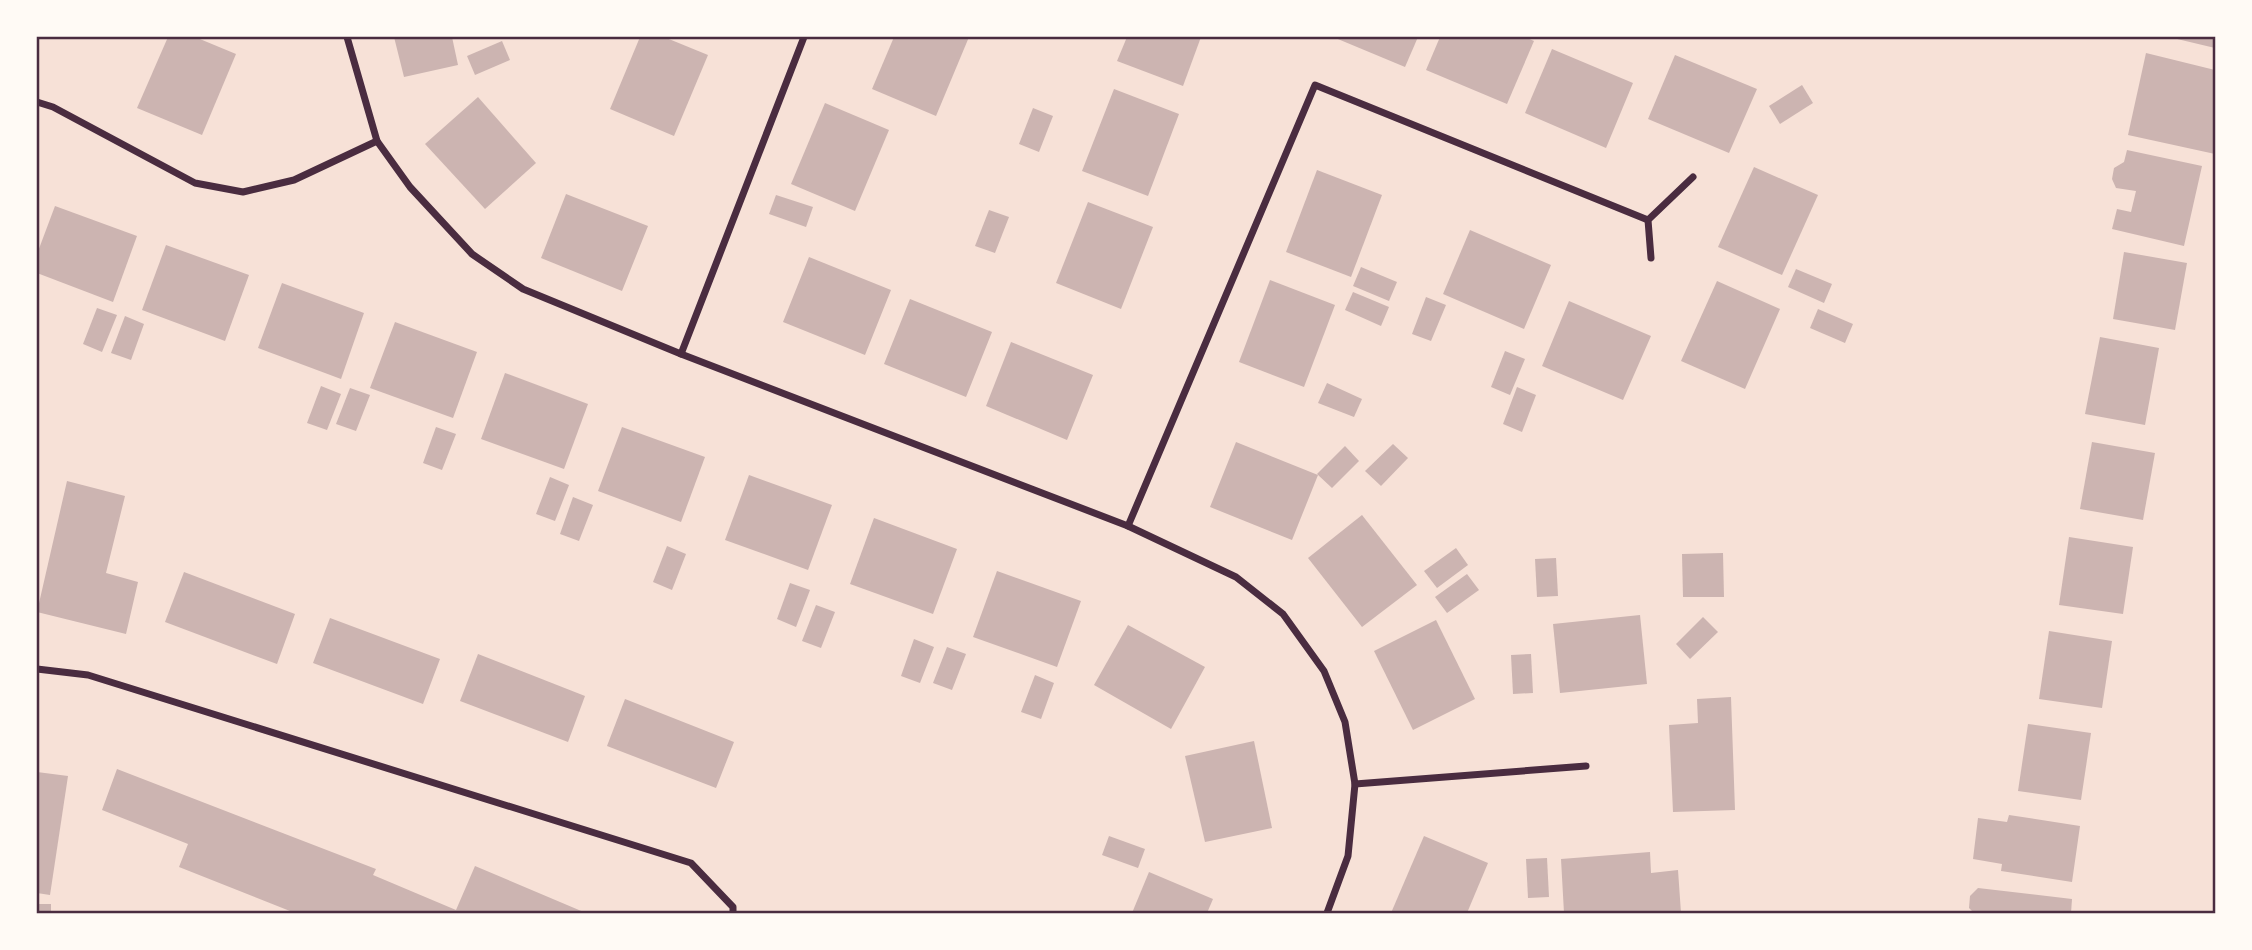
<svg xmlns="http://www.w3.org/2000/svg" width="2252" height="950" font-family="'Archivo Narrow',sans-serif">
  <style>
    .building { fill: #ccb4b1 }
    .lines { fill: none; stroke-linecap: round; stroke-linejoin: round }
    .minor { stroke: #4a2c40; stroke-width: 7 }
    .neatline { fill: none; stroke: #4a2c40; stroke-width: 2.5 }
  </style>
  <rect width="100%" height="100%" fill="#f7e1d7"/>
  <g class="building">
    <path d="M 168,37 L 195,37 L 236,54 L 202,135 L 137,108 Z"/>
    <path d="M 394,37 L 452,37 L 458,65 L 404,77 Z"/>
    <path d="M 640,37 L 664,37 L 708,55 L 674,136 L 610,109 Z"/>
    <path d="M 894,37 L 969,37 L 936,116 L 872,89 Z"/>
    <path d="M 1127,37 L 1201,37 L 1183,86 L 1117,61 Z"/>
    <path d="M 1333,37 L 1418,37 L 1405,67 Z"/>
    <path d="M 1440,37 L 1525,37 L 1534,41 L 1507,104 L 1426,70 Z"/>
    <path d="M 2173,37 L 2215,37 L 2215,48 L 2173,38 Z"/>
    <path d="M 502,41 L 510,60 L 475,75 L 467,56 Z"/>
    <path d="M 1552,49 L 1633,83 L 1606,148 L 1525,113 Z"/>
    <path d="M 2146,53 L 2215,70 L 2215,154 L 2128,135 Z"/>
    <path d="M 1675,55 L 1757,89 L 1729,153 L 1648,119 Z"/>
    <path d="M 1802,85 L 1813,103 L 1780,124 L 1769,106 Z"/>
    <path d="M 1114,89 L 1179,114 L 1148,196 L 1082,171 Z"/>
    <path d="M 478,97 L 536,163 L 485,209 L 425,144 Z"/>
    <path d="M 825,103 L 889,130 L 855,211 L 791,184 Z"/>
    <path d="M 1033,108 L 1053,116 L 1039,152 L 1019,144 Z"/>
    <path d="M 2127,150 L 2202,166 L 2184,246 L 2112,229 L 2117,209 L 2131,212 L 2136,191 L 2116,188 L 2112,179 L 2114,168 L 2124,162 Z"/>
    <path d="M 1754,167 L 1818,195 L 1782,275 L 1718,247 Z"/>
    <path d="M 1317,170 L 1382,195 L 1351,277 L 1286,252 Z"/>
    <path d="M 566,194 L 648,226 L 622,291 L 541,258 Z"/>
    <path d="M 776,195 L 813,207 L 806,227 L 769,214 Z"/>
    <path d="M 1088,202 L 1153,227 L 1121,309 L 1056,283 Z"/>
    <path d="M 55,206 L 137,236 L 113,302 L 37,273 L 37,254 Z"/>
    <path d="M 989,210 L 1009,217 L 995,253 L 975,246 Z"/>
    <path d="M 1470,230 L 1551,265 L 1524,329 L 1443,294 Z"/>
    <path d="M 166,245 L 249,275 L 225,341 L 142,310 Z"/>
    <path d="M 2124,252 L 2187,263 L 2175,330 L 2113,319 Z"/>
    <path d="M 809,257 L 891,290 L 865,355 L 783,322 Z"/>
    <path d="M 1361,267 L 1397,282 L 1389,301 L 1353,286 Z"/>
    <path d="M 1796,269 L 1832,284 L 1824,303 L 1788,287 Z"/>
    <path d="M 1270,280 L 1335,305 L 1304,387 L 1239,362 Z"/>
    <path d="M 1717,281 L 1780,309 L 1745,389 L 1681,361 Z"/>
    <path d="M 282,283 L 364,313 L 341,379 L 258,348 Z"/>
    <path d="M 1353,292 L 1389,307 L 1381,326 L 1345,310 Z"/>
    <path d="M 1426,297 L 1446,305 L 1431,341 L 1412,334 Z"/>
    <path d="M 910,299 L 992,332 L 966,397 L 884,364 Z"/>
    <path d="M 1569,301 L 1651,336 L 1623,400 L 1542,366 Z"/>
    <path d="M 97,308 L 117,315 L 102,352 L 83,344 Z"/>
    <path d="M 1818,309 L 1853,324 L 1845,343 L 1810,328 Z"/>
    <path d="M 125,316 L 144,324 L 131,360 L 111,353 Z"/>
    <path d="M 395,322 L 477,352 L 453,418 L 370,388 Z"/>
    <path d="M 2100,337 L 2159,348 L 2145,425 L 2085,414 Z"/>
    <path d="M 1011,342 L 1093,375 L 1067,440 L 986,406 Z"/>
    <path d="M 1505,351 L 1525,359 L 1510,395 L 1491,387 Z"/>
    <path d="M 505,373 L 588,404 L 564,469 L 481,439 Z"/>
    <path d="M 1327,383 L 1362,399 L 1354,417 L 1318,403 Z"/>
    <path d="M 321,386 L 341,394 L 327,430 L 307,423 Z"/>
    <path d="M 1517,387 L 1536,395 L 1522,432 L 1503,424 Z"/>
    <path d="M 350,388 L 370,395 L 356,431 L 336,424 Z"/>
    <path d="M 436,427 L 456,434 L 442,470 L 423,463 Z"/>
    <path d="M 622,427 L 705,457 L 681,522 L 598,491 Z"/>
    <path d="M 1236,442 L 1318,475 L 1292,540 L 1210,507 Z"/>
    <path d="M 2092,442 L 2155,453 L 2143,520 L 2080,509 Z"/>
    <path d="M 1393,444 L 1408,458 L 1381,486 L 1365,471 Z"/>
    <path d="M 1345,446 L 1359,461 L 1332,488 L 1317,474 Z"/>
    <path d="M 749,475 L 832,505 L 808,570 L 725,540 Z"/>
    <path d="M 550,477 L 569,485 L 555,521 L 536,514 Z"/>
    <path d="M 67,481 L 125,496 L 106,573 L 138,582 L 126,634 L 37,612 Z"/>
    <path d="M 573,497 L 593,505 L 579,541 L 560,534 Z"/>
    <path d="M 1362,515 L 1417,585 L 1362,627 L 1308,558 Z"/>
    <path d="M 874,518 L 957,549 L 933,614 L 850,584 Z"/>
    <path d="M 2069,537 L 2133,547 L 2123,614 L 2059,605 Z"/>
    <path d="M 667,546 L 686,554 L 672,590 L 653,582 Z"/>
    <path d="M 1456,548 L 1468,565 L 1437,588 L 1424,571 Z"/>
    <path d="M 1723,553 L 1724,597 L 1683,597 L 1682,554 Z"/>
    <path d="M 1556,558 L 1558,596 L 1537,597 L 1535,559 Z"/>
    <path d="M 997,571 L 1081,601 L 1057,667 L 973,637 Z"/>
    <path d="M 184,572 L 295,614 L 277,664 L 165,622 Z"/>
    <path d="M 1467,574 L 1479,590 L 1447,613 L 1435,597 Z"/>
    <path d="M 790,583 L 810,590 L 796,627 L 777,619 Z"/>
    <path d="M 816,605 L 835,612 L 821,648 L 802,641 Z"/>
    <path d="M 1640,615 L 1647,684 L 1560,693 L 1553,624 Z"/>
    <path d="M 1703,617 L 1718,632 L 1690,659 L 1676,644 Z"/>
    <path d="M 330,618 L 440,659 L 423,704 L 313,663 Z"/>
    <path d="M 1436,620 L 1475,699 L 1413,730 L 1374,651 Z"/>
    <path d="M 1128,625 L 1205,667 L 1171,729 L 1094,685 Z"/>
    <path d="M 2049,631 L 2112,641 L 2102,708 L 2039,699 Z"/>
    <path d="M 914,639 L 934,647 L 920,683 L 901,676 Z"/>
    <path d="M 947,647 L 966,654 L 952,690 L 933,683 Z"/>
    <path d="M 478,654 L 585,696 L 568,742 L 460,701 Z"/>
    <path d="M 1531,654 L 1533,693 L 1513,694 L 1511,655 Z"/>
    <path d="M 1035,675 L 1054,683 L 1041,719 L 1021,712 Z"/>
    <path d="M 1731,697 L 1735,810 L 1673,812 L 1669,725 L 1698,723 L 1697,699 Z"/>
    <path d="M 625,699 L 734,742 L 716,788 L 607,746 Z"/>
    <path d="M 2028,724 L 2091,733 L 2081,800 L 2018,791 Z"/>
    <path d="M 1254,741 L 1272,828 L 1205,842 L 1185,756 Z"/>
    <path d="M 117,769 L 376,869 L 373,875 L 456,910 L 475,866 L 586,913 L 295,913 L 179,867 L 188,844 L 102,810 Z"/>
    <path d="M 37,772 L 68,776 L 50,895 L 37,893 Z"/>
    <path d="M 2009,815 L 2080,826 L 2072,882 L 2001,871 L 2002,864 L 1973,859 L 1978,818 L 2007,822 Z"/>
    <path d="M 1109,836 L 1145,849 L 1138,868 L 1102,855 Z"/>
    <path d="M 1424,836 L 1488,863 L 1467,913 L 1391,913 Z"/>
    <path d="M 1650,852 L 1651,873 L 1678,870 L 1681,913 L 1564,913 L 1561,859 Z"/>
    <path d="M 1547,858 L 1549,897 L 1528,898 L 1526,859 Z"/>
    <path d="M 1149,872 L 1213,899 L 1207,913 L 1132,913 Z"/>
    <path d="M 1978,888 L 2072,899 L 2071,913 L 1974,913 L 1969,908 L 1970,896 Z"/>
    <rect x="37" y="904" width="14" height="9"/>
  </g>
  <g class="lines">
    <g class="minor">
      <path d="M 347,37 L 377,141 L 410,187 L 472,254 L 523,289 L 681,354 L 1128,526 L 1236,577 L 1283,614 L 1324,671 L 1345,722 L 1355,784 L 1348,856 L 1327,913"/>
      <path d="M 37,102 L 53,107 L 195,183 L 243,192 L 294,180 L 377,141"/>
      <path d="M 1651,258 L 1648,220 L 1693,177"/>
      <path d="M 681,354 L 804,37"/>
      <path d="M 1128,526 L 1315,85 L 1648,220"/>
      <path d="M 37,669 L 88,675 L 691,863 L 733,907 L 733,913"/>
      <path d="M 1355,784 L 1586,766"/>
    </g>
  </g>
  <rect width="2252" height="950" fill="none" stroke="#fffaf5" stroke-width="77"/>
  <rect x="38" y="38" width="2176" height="874" class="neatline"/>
</svg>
